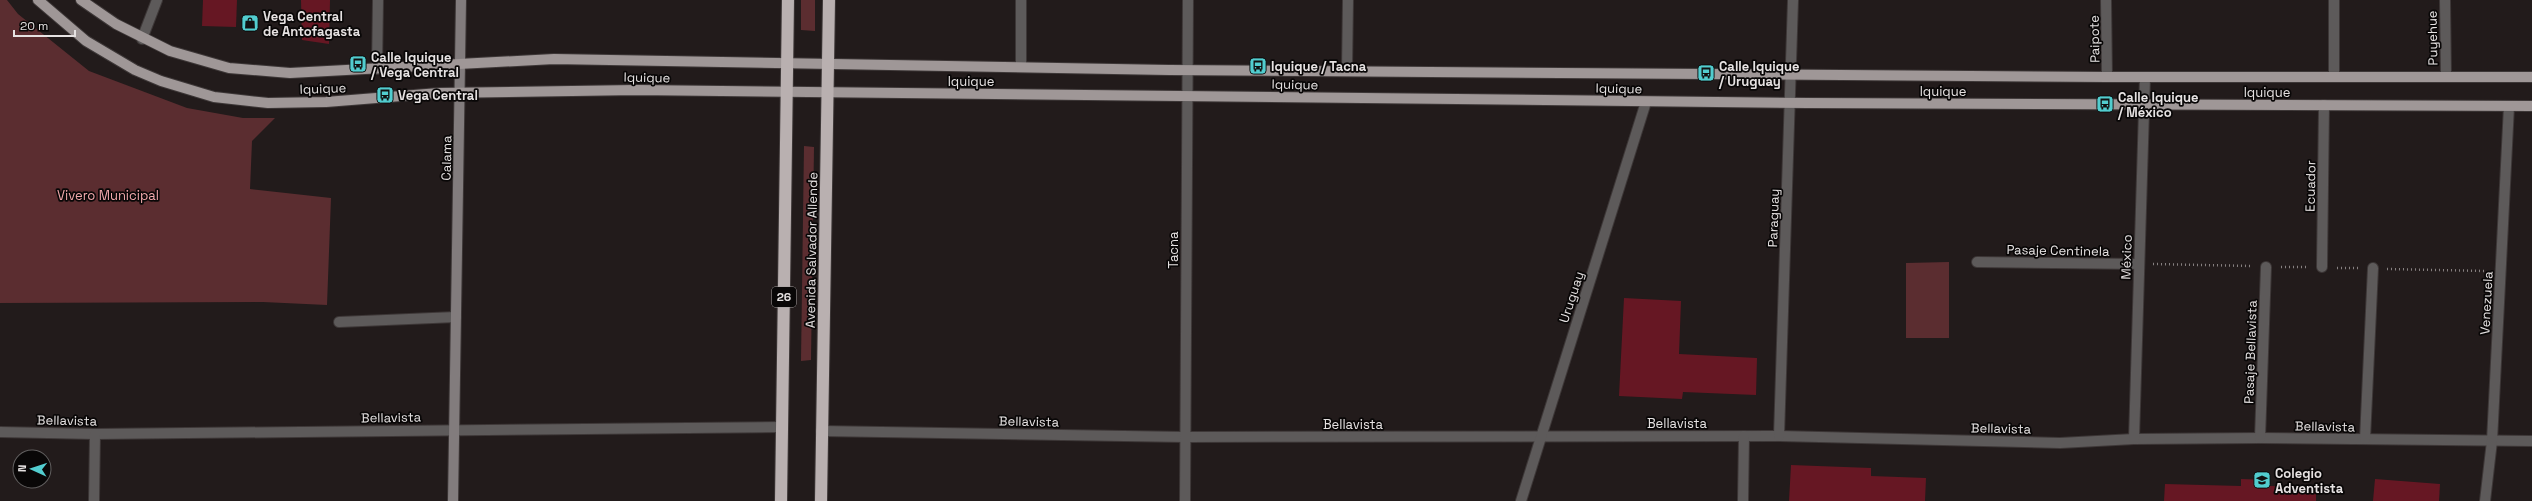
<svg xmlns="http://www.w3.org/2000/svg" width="2532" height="501" font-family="'Space Grotesk',sans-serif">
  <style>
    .green { fill: #5b2d30 }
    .building { fill: #661723 }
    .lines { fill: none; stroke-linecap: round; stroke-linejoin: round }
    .lane-casing { stroke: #3d3737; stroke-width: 12 }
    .street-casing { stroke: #3d3737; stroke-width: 12 }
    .secondary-casing { stroke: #3d3737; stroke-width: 12 }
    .primary-casing { stroke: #3d3737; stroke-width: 12 }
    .highway-casing { stroke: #3d3737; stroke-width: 14 }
    .path { stroke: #878181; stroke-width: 2.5; stroke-dasharray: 1 3; stroke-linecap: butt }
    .lane { stroke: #5d5a5a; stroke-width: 10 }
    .street { stroke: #5d5a5a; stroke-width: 10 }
    .secondary { stroke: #827c7d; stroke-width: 10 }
    .primary { stroke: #9f9797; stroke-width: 10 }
    .highway { stroke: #b9b0b0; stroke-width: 12 }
    .labels { text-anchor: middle; stroke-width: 3.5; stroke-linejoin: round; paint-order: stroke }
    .shield { fill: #090707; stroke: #a4a0a0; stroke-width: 1 }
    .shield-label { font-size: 12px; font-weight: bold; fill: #e6e2e2 }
    .poi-label { font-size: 13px; font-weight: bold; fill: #e6e2e2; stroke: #090707; text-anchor: start }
    .street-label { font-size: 13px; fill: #e6e2e2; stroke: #090707 }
    .park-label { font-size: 13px; fill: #f1a9ac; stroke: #090707 }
  </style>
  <rect width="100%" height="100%" fill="#221b1b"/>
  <g class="green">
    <path d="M 0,0 L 7,0 L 18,14 L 89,71 L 187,108 L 243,118 L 275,118 L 252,141 L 250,189 L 331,198 L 327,305 L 263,302 L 0,303 Z"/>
    <path d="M 801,0 L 815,0 L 815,31 L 801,30 Z"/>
    <path d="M 804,146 L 814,147 L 811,360 L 801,361 Z"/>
    <path d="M 1949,262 L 1949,338 L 1906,338 L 1906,263 Z"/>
  </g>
  <g class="building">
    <path d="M 203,0 L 237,0 L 236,27 L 202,26 Z"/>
    <path d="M 301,0 L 330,0 L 329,44 L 302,40 Z"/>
    <path d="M 1624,298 L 1681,301 L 1679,354 L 1757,358 L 1756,395 L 1683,392 L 1682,399 L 1619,396 Z"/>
    <path d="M 1791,465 L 1871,468 L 1871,476 L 1926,478 L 1925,501 L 1789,501 Z"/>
    <path d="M 2241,479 L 2270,480 L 2269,486 L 2316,487 L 2316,501 L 2164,501 L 2165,484 L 2241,486 Z"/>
    <path d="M 2375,479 L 2440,484 L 2439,501 L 2373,501 Z"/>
  </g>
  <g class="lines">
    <g class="lane-casing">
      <g id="lane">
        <path d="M 142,39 L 157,0"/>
        <path d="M 377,69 L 378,0"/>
      </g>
    </g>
    <g class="street-casing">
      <g id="street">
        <path d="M 1021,0 L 1021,67"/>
        <path d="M 2106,0 L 2107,77"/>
        <path d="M 2445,0 L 2446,77"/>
        <path d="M 1347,71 L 1348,0"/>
        <path d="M 2334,76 L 2334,0"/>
        <path d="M 1977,262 L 2139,264"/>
        <path d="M 2322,267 L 2324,105"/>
        <path d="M 339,322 L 456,317"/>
        <path d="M 821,431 L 1185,437 L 1779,436 L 2060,443 L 2134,439 L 2260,438 L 2532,441"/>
        <path d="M 0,432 L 95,434 L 782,427"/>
        <path d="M 1779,436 L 1793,0"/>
        <path d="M 2260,438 L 2266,267"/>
        <path d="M 2134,439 L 2145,77"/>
        <path d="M 2365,439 L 2373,268"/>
        <path d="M 94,501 L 95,434"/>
        <path d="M 1185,501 L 1188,0"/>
        <path d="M 1521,501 L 1646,102"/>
        <path d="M 1743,501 L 1744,436"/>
        <path d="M 2485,501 L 2492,441 L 2509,106"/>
      </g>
    </g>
    <g class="secondary-casing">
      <path id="secondary" d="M 453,501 L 461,0"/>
    </g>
    <g class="primary-casing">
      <g id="primary">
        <path d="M 38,0 L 86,41 L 135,70 L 161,81 L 214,97 L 268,103 L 326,102 L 439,93 L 636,90 L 1808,103 L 2532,106"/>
        <path d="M 81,0 L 116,24 L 170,51 L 229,68 L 290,73 L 554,59 L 1169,70 L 2107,77 L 2532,77"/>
      </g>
    </g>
    <g class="highway-casing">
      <g id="highway">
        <path d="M 781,501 L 788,0"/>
        <path d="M 821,501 L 829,0"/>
      </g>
    </g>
    <g class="path">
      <path d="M 2153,264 L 2252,266"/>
      <path d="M 2281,267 L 2308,267"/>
      <path d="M 2337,268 L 2358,268"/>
      <path d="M 2387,269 L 2486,271"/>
    </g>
    <use href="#lane" class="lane"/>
    <use href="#street" class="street"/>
    <use href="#secondary" class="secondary"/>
    <use href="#primary" class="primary"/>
    <use href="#highway" class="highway"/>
  </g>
  <defs>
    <g id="shop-square" transform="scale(0.9)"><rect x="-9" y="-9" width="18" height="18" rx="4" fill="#52cdcf" stroke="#090707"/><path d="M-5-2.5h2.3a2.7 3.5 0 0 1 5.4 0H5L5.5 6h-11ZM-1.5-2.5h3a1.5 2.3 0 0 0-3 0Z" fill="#111"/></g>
    <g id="bus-square" transform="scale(0.9)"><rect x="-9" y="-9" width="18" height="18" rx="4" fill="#52cdcf" stroke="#090707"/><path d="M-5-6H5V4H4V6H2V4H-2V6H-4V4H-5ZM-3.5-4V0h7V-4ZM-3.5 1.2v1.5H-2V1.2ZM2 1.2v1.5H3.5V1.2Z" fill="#111"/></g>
    <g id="school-square" transform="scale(0.9)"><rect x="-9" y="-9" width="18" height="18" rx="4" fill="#52cdcf" stroke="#090707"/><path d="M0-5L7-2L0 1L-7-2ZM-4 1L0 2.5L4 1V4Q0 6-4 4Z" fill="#111"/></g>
  </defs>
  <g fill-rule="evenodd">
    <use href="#shop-square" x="250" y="23"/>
    <use href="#bus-square" x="358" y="64"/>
    <use href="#bus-square" x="1258" y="66"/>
    <use href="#bus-square" x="1706" y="73"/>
    <use href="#bus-square" x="385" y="95"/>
    <use href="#bus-square" x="2105" y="104"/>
    <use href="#school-square" x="2262" y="480"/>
  </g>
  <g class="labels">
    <rect class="shield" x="772" y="287" width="24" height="20" rx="3"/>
    <g class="shield-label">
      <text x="784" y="301">26</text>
    </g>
    <g class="poi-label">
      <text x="263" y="21">Vega Central<tspan x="263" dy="15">de Antofagasta</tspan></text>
      <text x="371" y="62">Calle Iquique<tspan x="371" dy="15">/ Vega Central</tspan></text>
      <text x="1271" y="71">Iquique / Tacna</text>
      <text x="1719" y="71">Calle Iquique<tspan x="1719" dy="15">/ Uruguay</tspan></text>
      <text x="398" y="100">Vega Central</text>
      <text x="2118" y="102">Calle Iquique<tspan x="2118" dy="15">/ México</tspan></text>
      <text x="2275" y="478">Colegio<tspan x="2275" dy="15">Adventista</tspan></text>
    </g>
    <g class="street-label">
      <text transform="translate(2432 38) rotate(-91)" y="5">Puyehue</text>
      <text transform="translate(2094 39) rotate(-91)" y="5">Paipote</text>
      <text transform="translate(647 77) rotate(1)" y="5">Iquique</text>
      <text x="971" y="86">Iquique</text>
      <text transform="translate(1295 84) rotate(1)" y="5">Iquique</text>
      <text transform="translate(323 88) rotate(-2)" y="5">Iquique</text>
      <text transform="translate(1619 88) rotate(1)" y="5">Iquique</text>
      <text x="1943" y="96">Iquique</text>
      <text x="2267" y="97">Iquique</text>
      <text transform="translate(446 158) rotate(-89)" y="5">Calama</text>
      <text transform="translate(2310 186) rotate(-89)" y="5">Ecuador</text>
      <text transform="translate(1773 218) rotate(-88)" y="5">Paraguay</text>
      <text transform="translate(811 250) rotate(-89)" y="5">Avenida Salvador Allende</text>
      <text transform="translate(1173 250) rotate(-90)" y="5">Tacna</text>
      <text transform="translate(2058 250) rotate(1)" y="5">Pasaje Centinela</text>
      <text transform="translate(2126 257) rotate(-88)" y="5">México</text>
      <text transform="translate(1571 297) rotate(-72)" y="5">Uruguay</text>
      <text transform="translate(2486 303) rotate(-87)" y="5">Venezuela</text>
      <text transform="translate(2250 352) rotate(-88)" y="5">Pasaje Bellavista</text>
      <text transform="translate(391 417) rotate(-1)" y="5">Bellavista</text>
      <text transform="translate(67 420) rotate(1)" y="5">Bellavista</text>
      <text transform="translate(1029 421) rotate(1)" y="5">Bellavista</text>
      <text x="1677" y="428">Bellavista</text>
      <text x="1353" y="429">Bellavista</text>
      <text transform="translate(2325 426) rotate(1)" y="5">Bellavista</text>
      <text transform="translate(2001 428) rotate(1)" y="5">Bellavista</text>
    </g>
    <g class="park-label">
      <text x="108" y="200">Vivero Municipal</text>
    </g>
  </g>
  <g transform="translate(32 469) rotate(273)"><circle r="19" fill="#090707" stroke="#615f5f"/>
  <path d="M0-3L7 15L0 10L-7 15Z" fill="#52cdcf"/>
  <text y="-6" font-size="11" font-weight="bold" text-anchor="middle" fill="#e6e2e2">N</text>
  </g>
  <path d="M14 30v6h61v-6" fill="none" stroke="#e6e2e2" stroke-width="2"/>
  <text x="20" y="30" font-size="12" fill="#e6e2e2" stroke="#090707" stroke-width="3" paint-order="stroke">20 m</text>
</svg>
